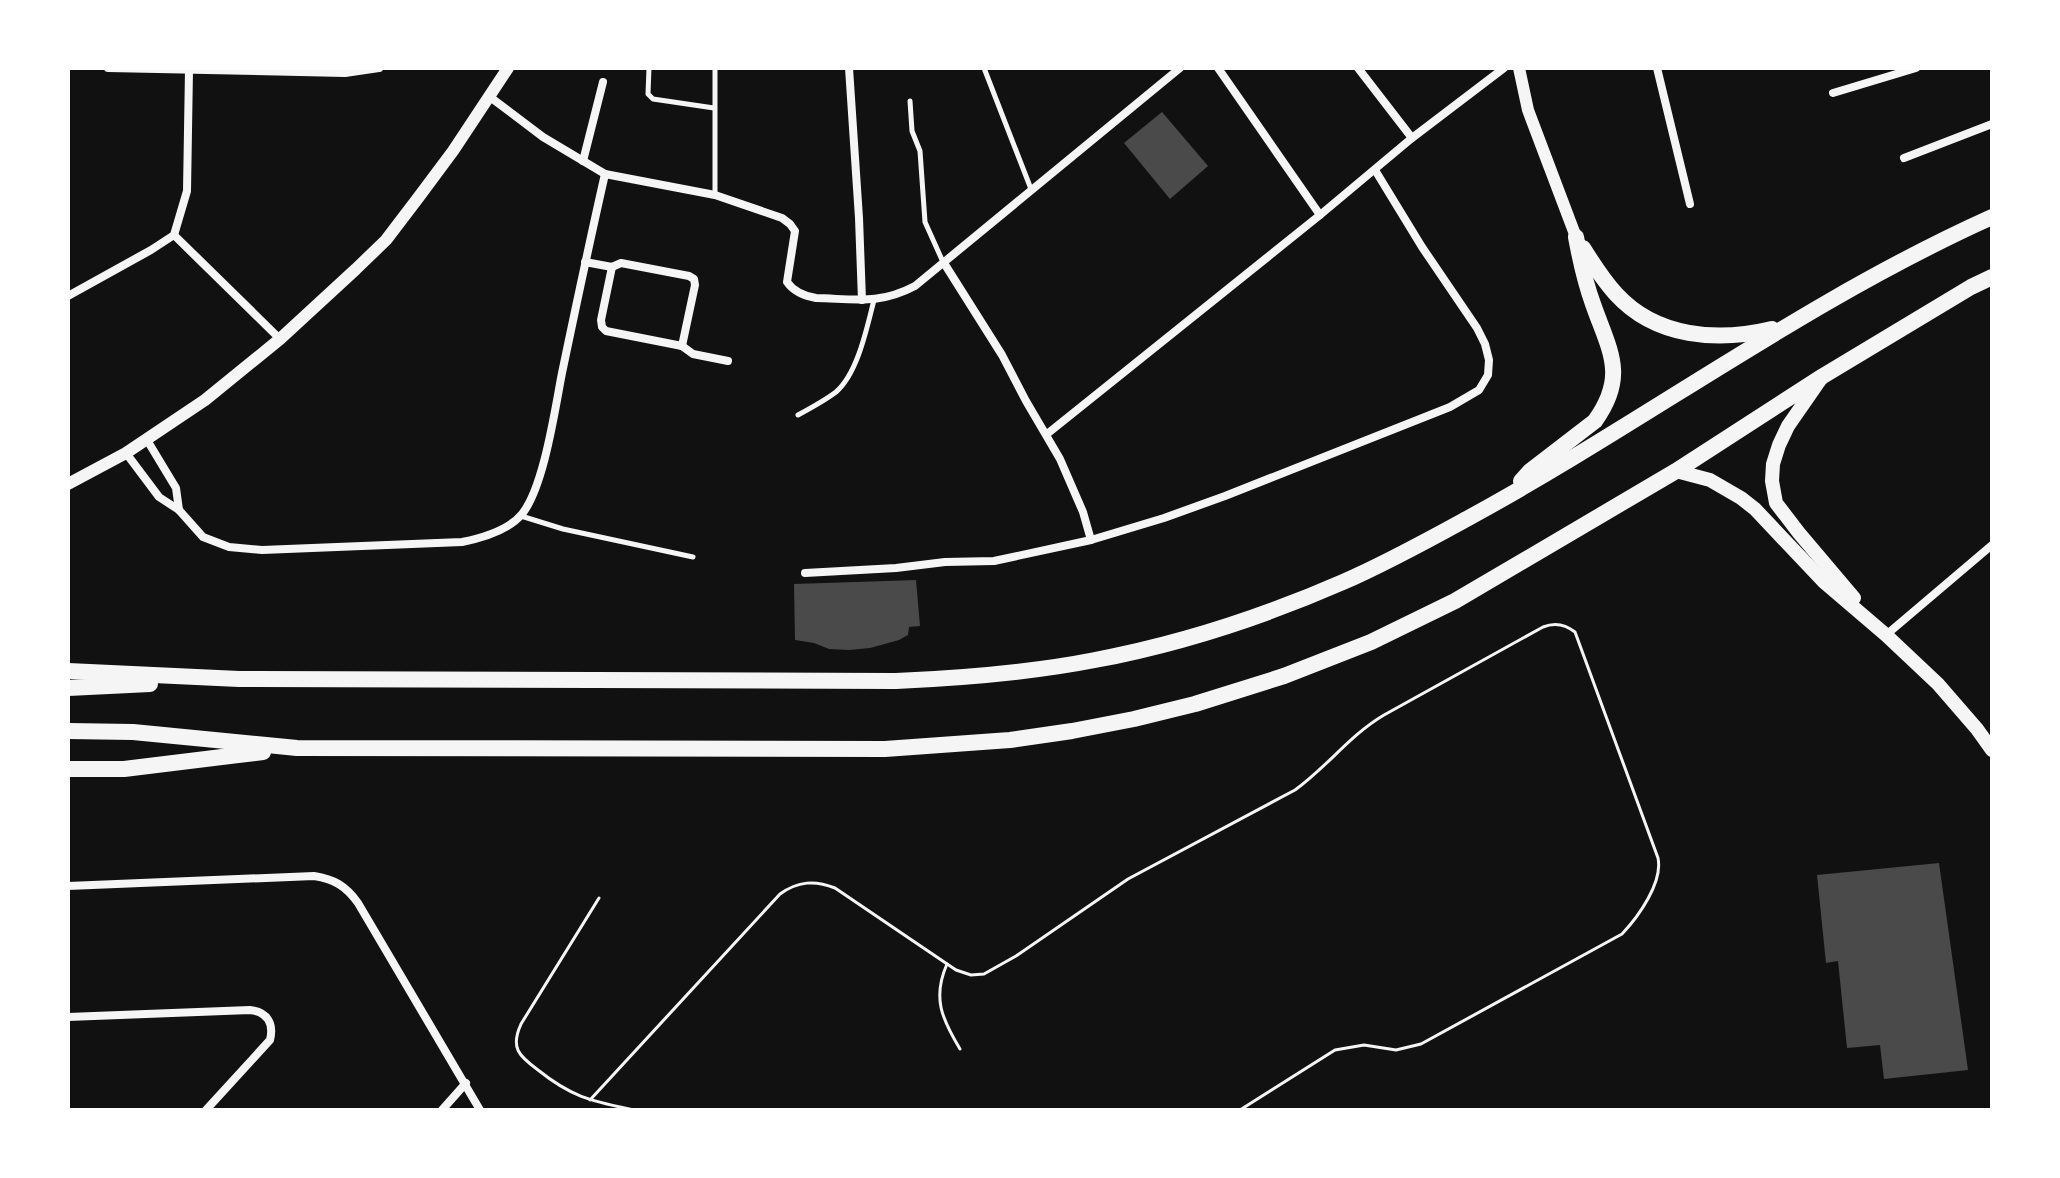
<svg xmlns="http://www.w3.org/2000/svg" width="2060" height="1178" font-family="Barlow,sans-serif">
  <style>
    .building { fill: #4a4a4a }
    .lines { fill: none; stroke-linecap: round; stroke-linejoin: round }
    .path { stroke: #f5f5f5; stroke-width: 3 }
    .service { stroke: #f5f5f5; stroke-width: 5 }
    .minor { stroke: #f5f5f5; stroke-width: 8 }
    .tertiary { stroke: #f5f5f5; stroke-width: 12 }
    .secondary { stroke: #f5f5f5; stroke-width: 14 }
    .primary { stroke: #f5f5f5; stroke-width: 16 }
  </style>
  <rect width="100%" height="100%" fill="#111"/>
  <g class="building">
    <path d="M 1162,112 L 1208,166 L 1170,199 L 1124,143 Z"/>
    <path d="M 916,580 L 920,626 L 909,627 L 908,635 L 899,640 L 870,648 L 849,650 L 829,649 L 814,643 L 795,640 L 794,584 Z"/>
    <path d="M 1939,863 L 1968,1070 L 1884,1079 L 1880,1045 L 1847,1048 L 1838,961 L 1826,963 L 1817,875 Z"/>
  </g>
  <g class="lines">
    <g class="path">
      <path d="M 599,898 L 521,1024 C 510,1048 519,1056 538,1070 C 573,1098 592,1101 634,1110"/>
      <path d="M 947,964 C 932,998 942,1019 960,1049"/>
      <path d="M 590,1100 L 780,894 C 798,881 815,880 835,888 L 956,970 L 971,975 L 984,974 L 1016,956 L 1128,879 L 1295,790 C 1327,767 1350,735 1384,715 L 1543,627 C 1555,622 1565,624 1575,632 L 1658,858 C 1663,882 1639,916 1622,934 L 1421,1044 L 1396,1050 L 1364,1045 L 1335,1050 L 1240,1110"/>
    </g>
    <g class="service">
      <path d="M 649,68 L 648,94 L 653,99 L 714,108"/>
      <path d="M 715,68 L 715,195"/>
      <path d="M 984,68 L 1031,189"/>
      <path d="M 910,101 L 912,131 L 920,151 L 925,222 L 943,262"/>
      <path d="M 798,415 C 811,408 824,401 836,392 C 858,373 867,327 874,300"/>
      <path d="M 521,516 L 563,529 L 693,557"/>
    </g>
    <g class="minor">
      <path d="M 108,68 L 345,73 L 379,68"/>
      <path d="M 849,68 L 859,218 L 862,300"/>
      <path d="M 1218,68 L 1320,215"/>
      <path d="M 1358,68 L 1412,138"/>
      <path d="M 1657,68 L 1690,204"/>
      <path d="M 1833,93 L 1916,68"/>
      <path d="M 490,97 L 543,137 L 605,174 L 715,195 L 782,218 L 790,224 L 795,231 L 787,282 C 794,292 804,296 816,298 C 855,299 879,305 915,286 L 1180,68"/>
      <path d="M 1904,158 L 1992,124"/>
      <path d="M 583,161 L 603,82"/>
      <path d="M 174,235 L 280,339"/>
      <path d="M 585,262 L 612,267 L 621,263 L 689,276 L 694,279 L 695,285 L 682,346"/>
      <path d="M 944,263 L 1002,355 L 1026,401 L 1060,459 L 1083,512 L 1091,540"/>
      <path d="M 612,267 L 601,320 L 602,327 L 606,331 L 682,346 L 693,354 L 728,361"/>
      <path d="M 68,296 L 151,250 L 174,235 L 187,191 L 189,70"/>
      <path d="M 1047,434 L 1320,215 L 1412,138 L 1504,68"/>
      <path d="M 147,440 L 176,488 L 179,510"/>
      <path d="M 126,453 L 159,497 L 179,510 L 203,537 L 229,547 L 262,550 L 462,542 C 482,538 508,531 522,514 C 544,487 555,409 562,373 C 576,306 590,240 605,174"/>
      <path d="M 805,573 L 896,568 L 945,562 L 994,561 L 1091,540 L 1164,518 L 1225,496 L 1450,407 L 1479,390 L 1488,375 L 1489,360 L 1485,344 L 1477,328 L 1422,247 L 1375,170"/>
      <path d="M 1886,635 L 1992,545"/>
      <path d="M 68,886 L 314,876 C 334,879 346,886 358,903 L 480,1110"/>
      <path d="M 68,1017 L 250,1010 C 268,1012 274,1024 270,1040 L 206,1110"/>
      <path d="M 442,1110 L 466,1083"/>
    </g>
    <g class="tertiary">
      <path d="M 1519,68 L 1528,110 L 1576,237"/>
      <path d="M 68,484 L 126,453 L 205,400 L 280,339 L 356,269 L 386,240 L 418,198 L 453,151 L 508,68"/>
    </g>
    <g class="secondary">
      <path d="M 1822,377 L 1788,426 L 1779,445 L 1773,464 L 1772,481 L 1776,503 L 1799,533 L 1854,598"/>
      <path d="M 1676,471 L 1710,480 L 1741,498 L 1755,509 L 1824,582 L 1886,635 L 1938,684 L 1977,729 L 1992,750"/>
    </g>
    <g class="primary">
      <path d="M 1583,248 C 1593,264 1603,280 1616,294 C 1656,338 1718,342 1772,329"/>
      <path d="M 1521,481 L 1530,471 L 1595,421 C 1628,375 1609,350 1593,304 C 1585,282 1580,259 1576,237"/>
      <path d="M 68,671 L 239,679 L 896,681 C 963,678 1029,673 1095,660 C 1180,644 1263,617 1343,582 C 1387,563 1430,539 1472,516 C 1647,420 1809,299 1992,217"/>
      <path d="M 68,688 L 150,684"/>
      <path d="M 68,731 L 133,732 L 297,748 L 885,749 L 1010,740 L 1072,731 L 1134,719 L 1195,704 L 1284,676 L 1371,642 L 1455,601 L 1676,471 L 1823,376 L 1971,287 L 1992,277"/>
      <path d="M 68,769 L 124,769 L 263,752"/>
    </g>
  </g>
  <rect width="2060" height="1178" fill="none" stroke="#ffffff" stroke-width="140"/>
</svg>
